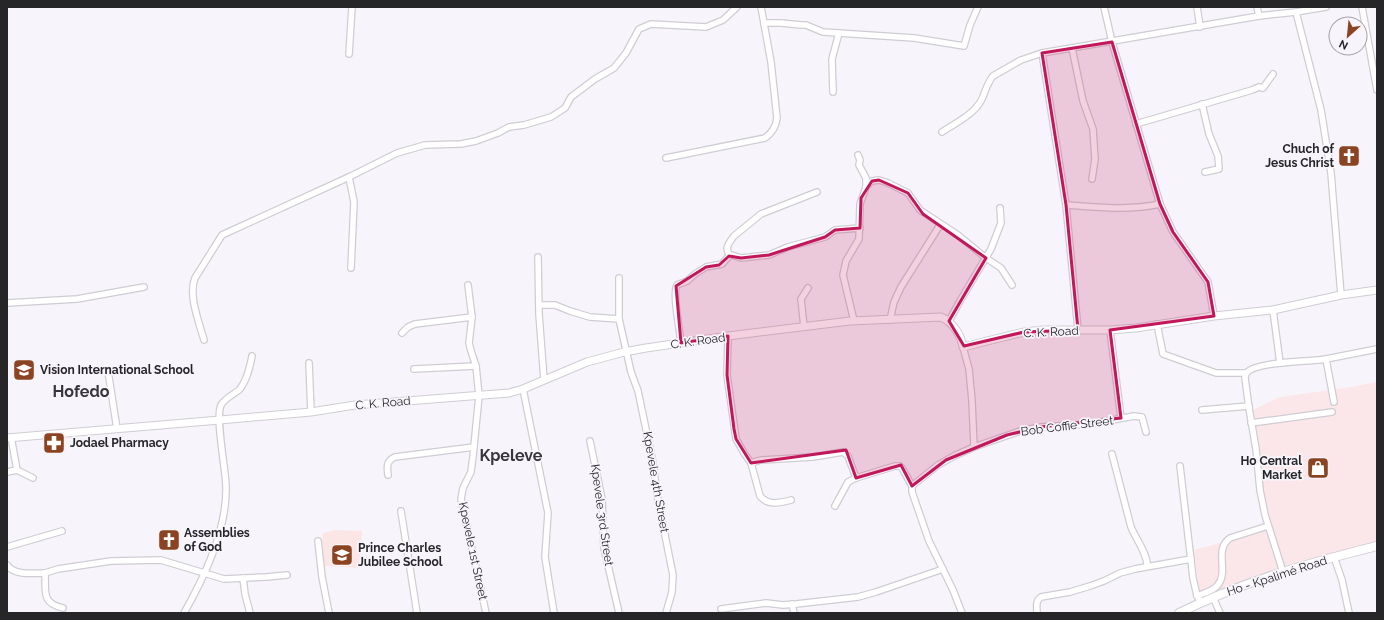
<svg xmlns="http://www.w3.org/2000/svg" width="1384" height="620" font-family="Raleway,sans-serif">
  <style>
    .commercial { fill: #fbe6e9 }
    .education { fill: #fce6e5 }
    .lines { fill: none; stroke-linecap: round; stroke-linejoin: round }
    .minor-casing { stroke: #cfcdd3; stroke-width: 8 }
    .tertiary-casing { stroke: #cfcdd3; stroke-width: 9 }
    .secondary-casing { stroke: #cfcdd3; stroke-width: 10 }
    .minor { stroke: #fff; stroke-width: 5.5 }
    .tertiary { stroke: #fff; stroke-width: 7 }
    .secondary { stroke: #fff; stroke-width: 8 }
    .marked { fill: #c2185b; fill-opacity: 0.2; stroke: #c2185b; stroke-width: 3; stroke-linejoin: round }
    .labels { text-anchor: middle; stroke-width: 3.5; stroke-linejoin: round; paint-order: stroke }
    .poi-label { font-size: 12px; font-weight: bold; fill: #262528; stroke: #f7f5fb; text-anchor: start }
    .street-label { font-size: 12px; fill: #262528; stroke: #f7f5fb }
    .district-label { font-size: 16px; font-weight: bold; fill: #37363b; stroke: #f7f5fb }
  </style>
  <rect width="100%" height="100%" fill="#f7f5fb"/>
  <path class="commercial" d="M 1377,382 L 1377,545 L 1302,561 L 1266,573 L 1201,604 L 1194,550 L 1231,540 L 1264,526 L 1253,410 L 1280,397 L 1351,387 Z"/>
  <path class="education" d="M 335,530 L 362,531 L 360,568 L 324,566 L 322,543 L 323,533 Z"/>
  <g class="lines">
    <g class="minor-casing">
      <g id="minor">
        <path d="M 1104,7 L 1112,42 L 1160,204 L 1173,232 L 1208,282 L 1214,316"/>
        <path d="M 1197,7 L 1200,27"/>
        <path d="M 1257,7 L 1259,16"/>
        <path d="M 1326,7 L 1296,12 L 1321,110 L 1331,173 L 1341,295"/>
        <path d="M 1362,7 L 1377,90"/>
        <path d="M 764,23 L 781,23 L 801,25 L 806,25 L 823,32 L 914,38 L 964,46 L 970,25 L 978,7"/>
        <path d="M 1072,48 L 1083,101 L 1093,129 L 1095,159 L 1092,179"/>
        <path d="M 1042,53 L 1066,205 L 1078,330"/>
        <path d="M 349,54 L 352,7"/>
        <path d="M 833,92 L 832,59 L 839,33"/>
        <path d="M 1202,104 L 1209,134 L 1218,156 L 1219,169 L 1205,172"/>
        <path d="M 1136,124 L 1252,90 L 1259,87 L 1263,88 L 1273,74"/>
        <path d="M 942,132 C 955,123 972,116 981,101 C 985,93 987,83 993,76 L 1021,60 L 1042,53 L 1259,16 L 1296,12"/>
        <path d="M 666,158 L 765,138 C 772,133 776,127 777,118 L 771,62 L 761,7"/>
        <path d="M 349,177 L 354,202 L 351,268"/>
        <path d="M 866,187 L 872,181 L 879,180 L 888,183 L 908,193 L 920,210 L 958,235 L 986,258 L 1001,268 L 1012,285"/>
        <path d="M 1066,205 C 1099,207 1126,211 1160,204"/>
        <path d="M 729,256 L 727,248 L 729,243 L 734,236 L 761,214 L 817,192"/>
        <path d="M 538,257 L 539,314 L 544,380"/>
        <path d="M 619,278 L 619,319"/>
        <path d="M 468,285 L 472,317 L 469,343 L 471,351 L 476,366 L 479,396 L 473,456 L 471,472 L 463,488 L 461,499 L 486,613"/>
        <path d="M 7,303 L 77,299 L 144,287"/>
        <path d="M 539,305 L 555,305 L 570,311 L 590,317 L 619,319 L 631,372 L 638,391 L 653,463 L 657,495 L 673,575 L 672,592 L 666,613"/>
        <path d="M 1273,310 L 1280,363"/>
        <path d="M 890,320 L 894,302 L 901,287 L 940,225"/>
        <path d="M 854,321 L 843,275 L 846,261 L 859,239 L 860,204 L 866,187 L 866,178 L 859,165 L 860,160 L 858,155"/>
        <path d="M 949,321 L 960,301 L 991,249 L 1001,223 L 1000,208"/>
        <path d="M 1157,324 L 1163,354 L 1216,373 L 1246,373"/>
        <path d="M 804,327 L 801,299 L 808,288"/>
        <path d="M 1110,330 L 1121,418"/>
        <path d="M 402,333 L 408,327 L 415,324 L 472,317"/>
        <path d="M 728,336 L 727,375 L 736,439 L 744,453 L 751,463 L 760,496 C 768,506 780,503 791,500"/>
        <path d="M 204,340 C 199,322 188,295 195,278 L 222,235 L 349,177 L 397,153 L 425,145 L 461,144 L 476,141 L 498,133 L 509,127 L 524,125 L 551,117 L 565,108 L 571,97 L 595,79 L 614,68 L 626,53 L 639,29 L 651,24 L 706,27 L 723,20 L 737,7"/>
        <path d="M 681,343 C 680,331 672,293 677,285 L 687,281 L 695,274 L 706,267 L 722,264 L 729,256 L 732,255 L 741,258 L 769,255 L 788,247 L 825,237 L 835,230 L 860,228"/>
        <path d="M 1326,359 L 1377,349"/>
        <path d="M 309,363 L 311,412"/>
        <path d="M 414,369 L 476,366"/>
        <path d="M 108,371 L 117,429"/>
        <path d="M 523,389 L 548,513 L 545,557 L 554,613"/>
        <path d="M 1202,410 L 1249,406"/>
        <path d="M 1251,423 L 1332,412"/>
        <path d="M 11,437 L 17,470 L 33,478"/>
        <path d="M 590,441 L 602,499 L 604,548 L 619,613"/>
        <path d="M 974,447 L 1023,430 L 1041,427 L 1091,424 L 1134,416 L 1142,417 L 1146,432"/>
        <path d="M 1112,454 L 1131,527 C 1136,539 1148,555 1147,566"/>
        <path d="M 751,463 L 761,460 L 813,457 L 843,452 L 848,456 L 856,478"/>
        <path d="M 1180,466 L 1193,578 L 1197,596 L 1201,602"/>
        <path d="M 7,472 L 17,470"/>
        <path d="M 388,475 C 387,467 386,461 395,457 L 474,447"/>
        <path d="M 835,506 L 848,482 L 856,478 L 895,466 L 900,466 L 902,468 L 912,486"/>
        <path d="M 401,511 L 417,613"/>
        <path d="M 318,541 L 322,577 L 329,613"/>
        <path d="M 7,547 L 62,531"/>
        <path d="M 1334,557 L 1342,580 L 1349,613"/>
        <path d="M 7,565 C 14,576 34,573 45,573 C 46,592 41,603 63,608"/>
        <path d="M 1283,572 L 1265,515 L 1260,490 L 1256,449 L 1249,408 L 1245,378 L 1246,373 C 1257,361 1309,362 1326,359 L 1334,402"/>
        <path d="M 45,573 L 58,569 L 111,561 L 161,560 L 224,579 L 266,577 L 287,575"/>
        <path d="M 243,578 L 245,594 L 250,613"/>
        <path d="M 1197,596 C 1204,593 1213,591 1217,586 C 1230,572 1213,550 1230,538 L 1268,526"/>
        <path d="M 1213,597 L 1220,613"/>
        <path d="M 792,604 L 794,613"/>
        <path d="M 721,609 L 766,603 L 783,605 L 796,604 L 858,597 L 876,592 L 943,569"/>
        <path d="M 184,613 C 204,578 227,528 226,487 C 226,470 215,418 221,405 C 224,399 234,394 239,390 C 247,381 250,367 252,356"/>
        <path d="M 962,613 L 953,590 L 929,541 L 912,492 L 912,486 L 938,465 L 954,456 L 974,447 L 972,401 L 969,369 L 963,347"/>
        <path d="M 1037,613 C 1037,607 1035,601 1041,597 L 1070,592 L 1090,586 L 1104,581 L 1120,573 L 1135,569 L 1191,559"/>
      </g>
    </g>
    <g class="tertiary-casing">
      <path id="tertiary" d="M 7,438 L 220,420 L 311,412 L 355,405 L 509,393 L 523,389 L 587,362 L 624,352 L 646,348 L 728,336 L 850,321 L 941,317 C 953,322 961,335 963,347 L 1024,332 L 1043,330 L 1110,330 L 1136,328 L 1214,316 L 1273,310 L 1341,295 L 1377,290"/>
    </g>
    <g class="secondary-casing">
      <path id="secondary" d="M 1179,613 C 1242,582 1309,563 1377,546"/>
    </g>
    <use href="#minor" class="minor"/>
    <use href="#tertiary" class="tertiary"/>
    <use href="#secondary" class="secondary"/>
  </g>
  <path class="marked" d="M 1112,42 L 1160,204 L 1173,232 L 1208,282 L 1214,316 L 1110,330 L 1121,418 L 1041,427 L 1007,435 L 946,460 L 912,486 L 901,465 L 856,478 L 846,450 L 751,463 L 736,439 L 734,429 L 727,375 L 728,336 L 681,343 L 676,286 L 706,267 L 719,265 L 729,256 L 741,258 L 769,255 L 825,237 L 835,230 L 860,228 L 861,198 L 872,181 L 879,180 L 908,193 L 923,214 L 986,258 L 949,321 L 964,346 L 1024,332 L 1078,330 L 1066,205 L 1042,53 Z"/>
  <defs>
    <g id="church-square" transform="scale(1.15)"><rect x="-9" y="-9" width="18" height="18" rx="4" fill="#8b4321" stroke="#f7f5fb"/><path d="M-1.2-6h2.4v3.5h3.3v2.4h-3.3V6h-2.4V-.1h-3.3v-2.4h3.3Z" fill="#fff"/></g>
    <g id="school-square" transform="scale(1.15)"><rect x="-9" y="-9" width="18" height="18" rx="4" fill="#8b4321" stroke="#f7f5fb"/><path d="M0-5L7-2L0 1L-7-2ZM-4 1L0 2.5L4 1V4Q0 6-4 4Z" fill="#fff"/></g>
    <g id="pharmacy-square" transform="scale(1.15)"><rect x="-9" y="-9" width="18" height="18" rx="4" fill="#8b4321" stroke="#f7f5fb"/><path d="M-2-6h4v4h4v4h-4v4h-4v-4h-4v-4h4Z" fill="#fff"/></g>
    <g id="shop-square" transform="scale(1.15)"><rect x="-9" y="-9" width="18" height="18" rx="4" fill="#8b4321" stroke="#f7f5fb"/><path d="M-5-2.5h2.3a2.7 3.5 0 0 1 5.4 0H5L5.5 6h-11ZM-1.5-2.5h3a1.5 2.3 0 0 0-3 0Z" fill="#fff"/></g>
  </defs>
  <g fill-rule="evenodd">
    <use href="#church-square" x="1349" y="156"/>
    <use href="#school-square" x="24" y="370"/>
    <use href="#pharmacy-square" x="54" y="443"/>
    <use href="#shop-square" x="1318" y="468"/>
    <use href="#church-square" x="169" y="540"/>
    <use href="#school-square" x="342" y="555"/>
  </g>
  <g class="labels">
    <g class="poi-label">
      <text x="1334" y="153" text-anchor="end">Chuch of<tspan x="1334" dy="14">Jesus Christ</tspan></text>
      <text x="40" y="374">Vision International School</text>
      <text x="70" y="447">Jodael Pharmacy</text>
      <text x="1302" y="465" text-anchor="end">Ho Central<tspan x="1302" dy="14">Market</tspan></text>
      <text x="184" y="537">Assemblies<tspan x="184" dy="14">of God</tspan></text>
      <text x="358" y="552">Prince Charles<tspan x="358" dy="14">Jubilee School</tspan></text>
    </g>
    <g class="street-label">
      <text transform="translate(1051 332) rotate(-3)" y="4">C. K. Road</text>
      <text transform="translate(698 341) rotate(-8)" y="4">C. K. Road</text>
      <text transform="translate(383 403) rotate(-5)" y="4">C. K. Road</text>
      <text transform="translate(1067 426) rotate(-7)" y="4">Bob Coffie Street</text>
      <text transform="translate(656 482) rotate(80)" y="4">Kpevele 4th Street</text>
      <text transform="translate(602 515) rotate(82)" y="4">Kpevele 3rd Street</text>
      <text transform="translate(473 551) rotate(78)" y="4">Kpevele 1st Street</text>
      <text transform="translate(1277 576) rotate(-18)" y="4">Ho - Kpalimé Road</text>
    </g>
    <g class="district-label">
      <text x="81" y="397">Hofedo</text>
      <text x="511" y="461">Kpeleve</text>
    </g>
  </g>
  <rect width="1384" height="620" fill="none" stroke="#262528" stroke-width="16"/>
  <g transform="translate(1348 36) rotate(207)"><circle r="19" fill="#f7f5fb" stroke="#a3a2a7"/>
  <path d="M0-3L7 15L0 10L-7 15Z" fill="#8b4321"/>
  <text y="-6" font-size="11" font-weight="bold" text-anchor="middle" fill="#262528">N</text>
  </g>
</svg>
